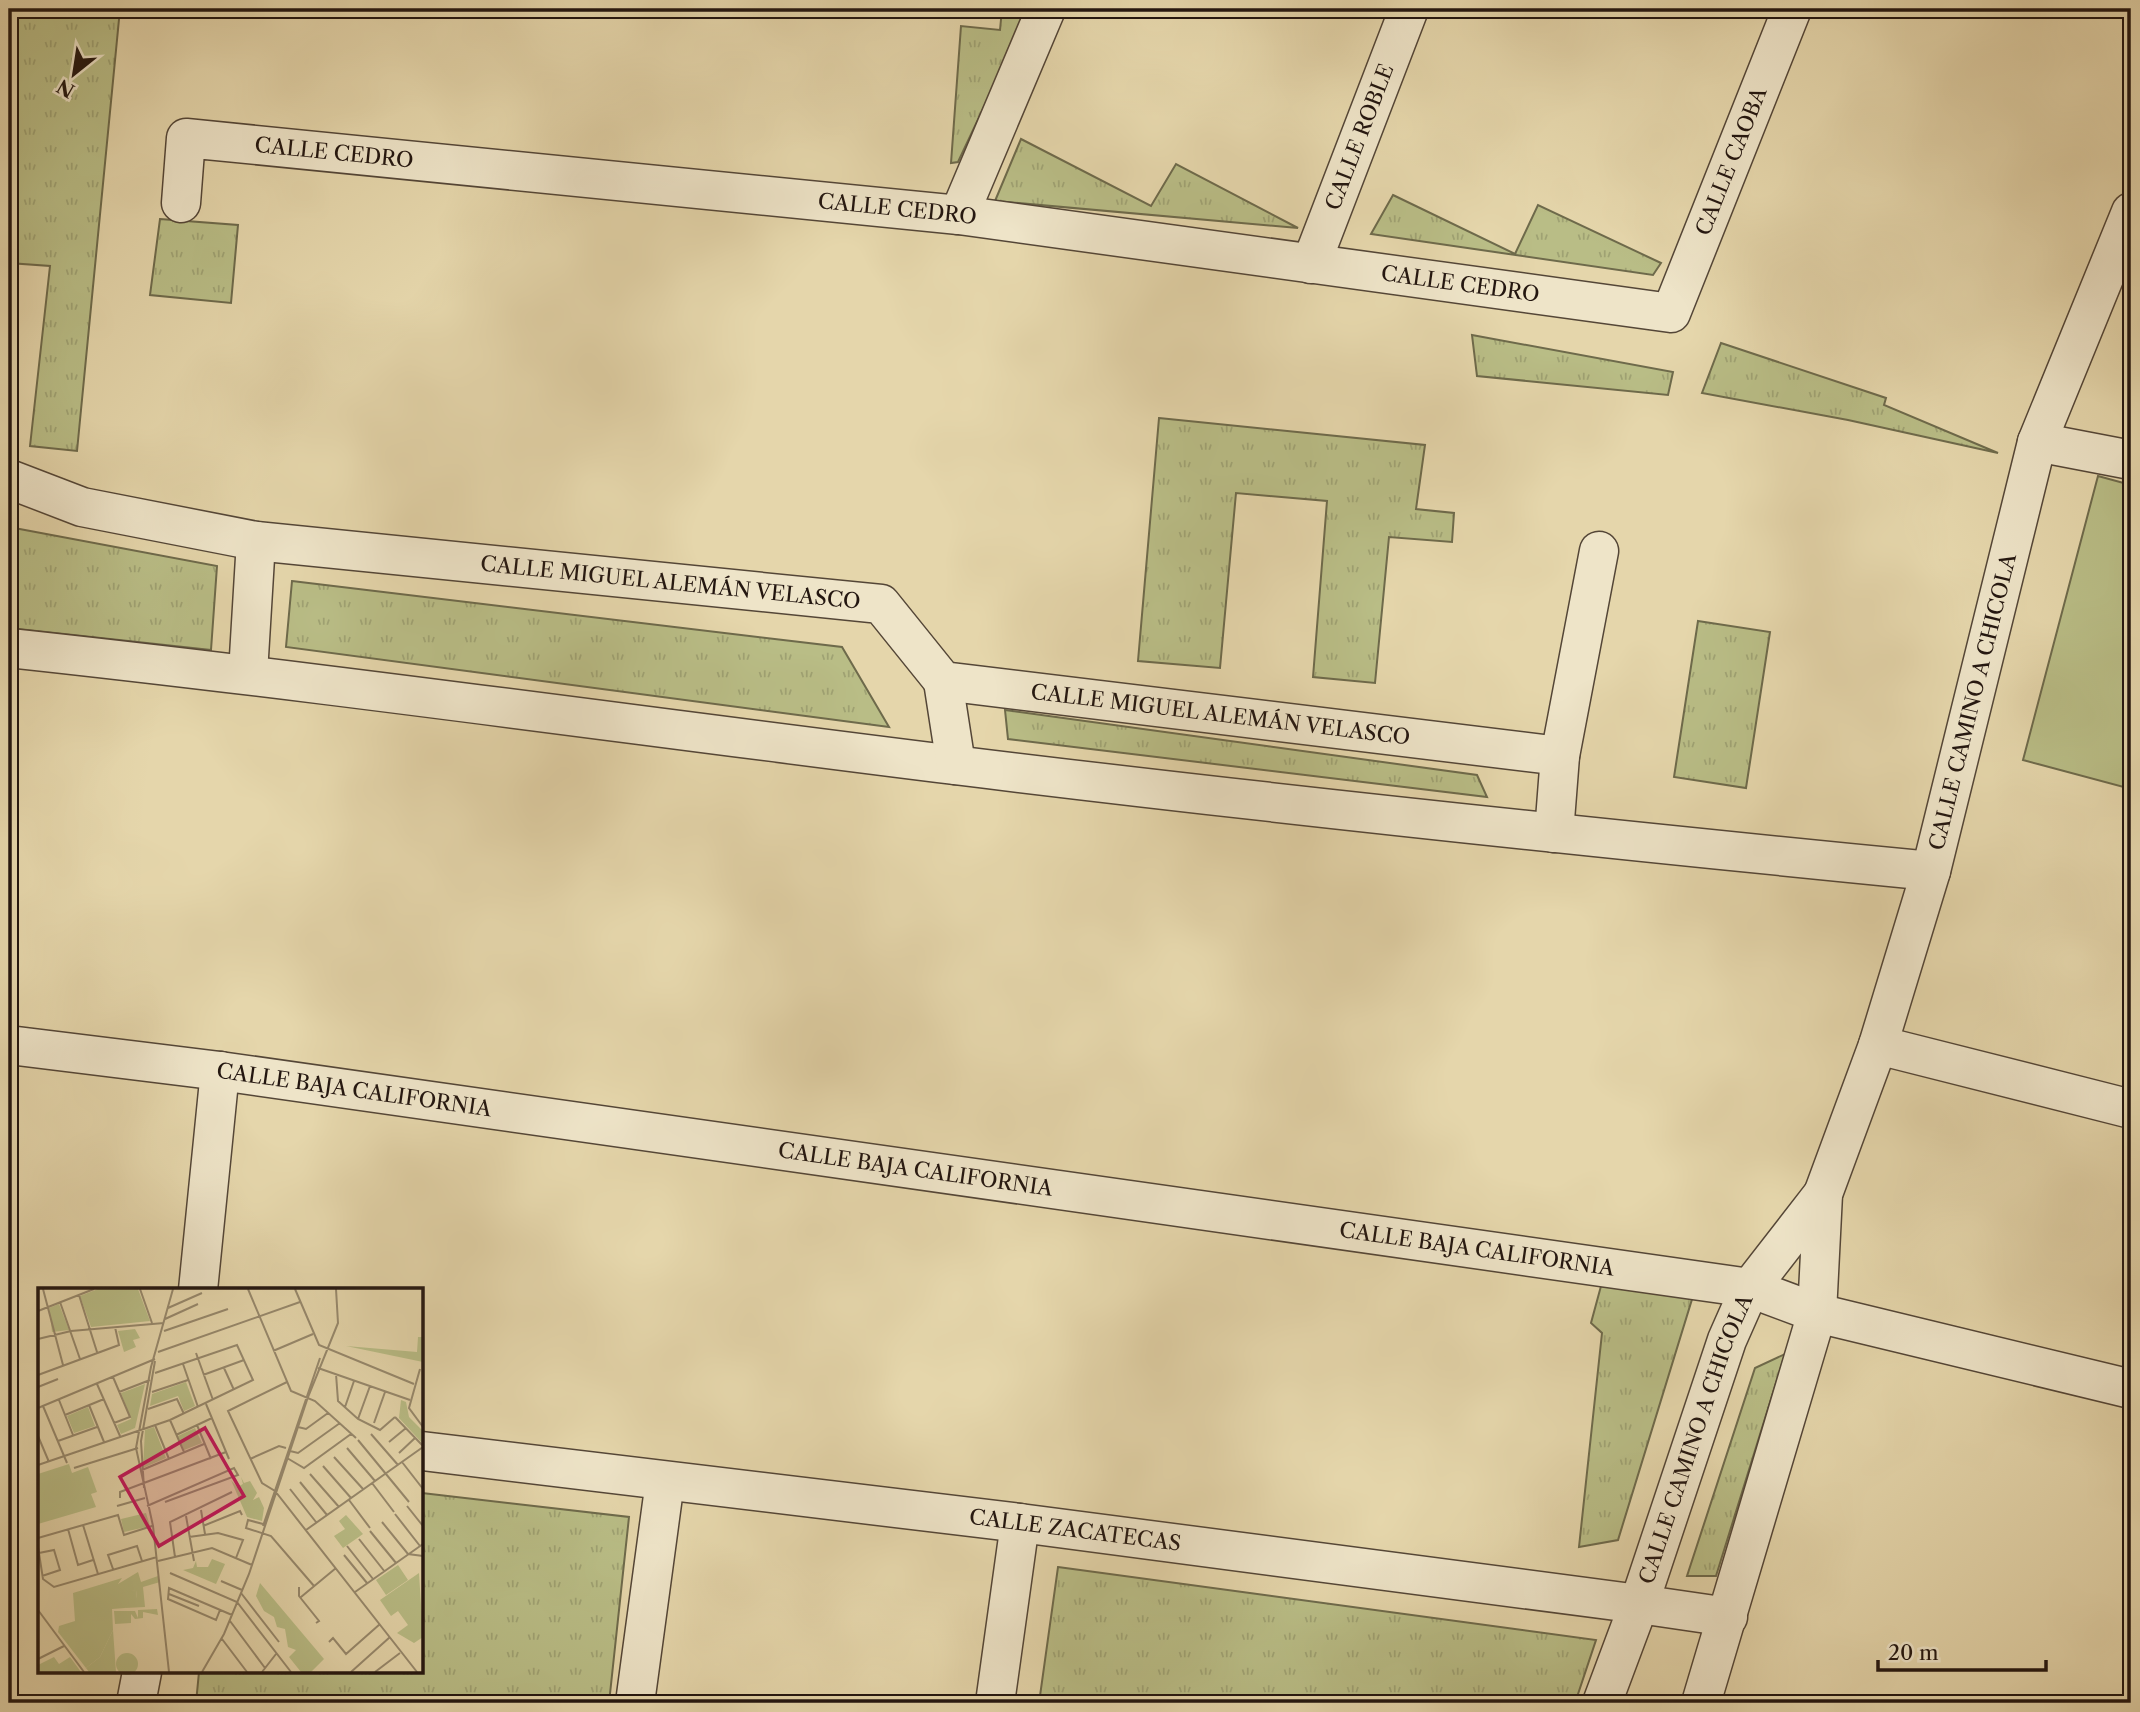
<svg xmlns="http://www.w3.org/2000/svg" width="2140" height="1712" font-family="'Libre Caslon Text',serif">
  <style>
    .grass { fill: url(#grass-tufts); stroke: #6e6a4b; stroke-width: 2 }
    .pitch { fill: #b9bd86; stroke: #6e6a4b; stroke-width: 2 }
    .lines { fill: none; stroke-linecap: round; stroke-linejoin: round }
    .minor-casing { stroke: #544637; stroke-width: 41 }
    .minor { stroke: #eee4c8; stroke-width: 38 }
    .labels { text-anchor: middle; stroke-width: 5; stroke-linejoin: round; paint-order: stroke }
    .street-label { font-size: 21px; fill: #231610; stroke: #eee4c8 }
    .inset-road { fill: none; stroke: #97896d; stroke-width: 2 }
    .view { fill: #c2185b; fill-opacity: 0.15; stroke: #c2185b; stroke-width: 3.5 }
    .inset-edge { fill: none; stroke: #231610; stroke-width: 3.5 }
  </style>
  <defs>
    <pattern id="grass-tufts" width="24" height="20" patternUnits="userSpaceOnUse" patternTransform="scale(1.75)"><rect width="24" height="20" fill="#b9bd86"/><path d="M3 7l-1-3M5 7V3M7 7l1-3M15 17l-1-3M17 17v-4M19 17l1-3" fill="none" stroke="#9fa273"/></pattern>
  </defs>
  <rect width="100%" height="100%" fill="#e5d6ab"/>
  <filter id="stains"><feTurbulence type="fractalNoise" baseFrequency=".00286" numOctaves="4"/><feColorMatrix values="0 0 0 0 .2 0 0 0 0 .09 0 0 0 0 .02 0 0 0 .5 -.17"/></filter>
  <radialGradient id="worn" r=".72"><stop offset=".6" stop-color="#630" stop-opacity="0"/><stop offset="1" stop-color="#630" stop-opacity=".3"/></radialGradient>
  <g class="grass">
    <path d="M 9,9 L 120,9 L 77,451 L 30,446 L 50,266 L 9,263 Z"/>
    <path d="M 1002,9 L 1030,9 L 958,162 L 951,163 L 961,26 L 1000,30 Z"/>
    <path d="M 1021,139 L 1151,206 L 1176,164 L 1298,228 L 995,201 Z"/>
    <path d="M 1393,195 L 1515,254 L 1538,205 L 1661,263 L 1653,275 L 1371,234 Z"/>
    <path d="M 160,219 L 238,225 L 231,303 L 150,295 Z"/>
    <path d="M 1472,335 L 1673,372 L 1668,395 L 1477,376 Z"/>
    <path d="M 1721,343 L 1886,398 L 1884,405 L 1998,453 L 1848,420 L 1702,393 Z"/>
    <path d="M 1159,418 L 1425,445 L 1416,509 L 1454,513 L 1452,542 L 1389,537 L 1375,683 L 1313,677 L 1327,501 L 1236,493 L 1220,668 L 1138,661 Z"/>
    <path d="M 9,527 L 217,566 L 211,650 L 9,628 Z"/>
    <path d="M 292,581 L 842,647 L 889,727 L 286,647 Z"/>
    <path d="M 1698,621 L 1770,632 L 1746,788 L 1674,777 Z"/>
    <path d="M 1005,710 L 1477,775 L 1487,797 L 1008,739 Z"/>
    <path d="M 1601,1286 L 1693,1296 L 1618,1540 L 1579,1547 L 1602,1333 L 1591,1323 Z"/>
    <path d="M 1785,1354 L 1716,1576 L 1687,1576 L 1755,1368 Z"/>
    <path d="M 422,1493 L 629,1517 L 609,1703 L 196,1703 L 199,1672 L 422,1672 Z"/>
    <path d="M 1058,1567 L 1596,1640 L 1575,1703 L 1039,1703 Z"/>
  </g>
  <path class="pitch" d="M 2098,476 L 2131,485 L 2131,789 L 2023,760 Z"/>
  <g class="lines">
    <g class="minor-casing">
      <g id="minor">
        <path id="s1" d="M 181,203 L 186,138 L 959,215 L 1671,313 L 1792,9"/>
        <path d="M 959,215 L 1046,9"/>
        <path id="s2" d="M 1311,264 L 1409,9"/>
        <path d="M 2037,442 L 2131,460"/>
        <path id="s3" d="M 9,479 L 82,507 L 256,541 L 881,604 L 943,681 L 1560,756"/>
        <path d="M 9,648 C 325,682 639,726 954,765 C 1279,805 1605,839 1931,871"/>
        <path d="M 248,673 L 256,541"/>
        <path d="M 943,681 L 956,765"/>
        <path d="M 1554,833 L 1560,756 L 1599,551"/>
        <path id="s4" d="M 9,1045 L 220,1071 L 1750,1288 L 1817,1313 L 2131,1389"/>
        <path d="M 1878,1045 L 2131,1109"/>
        <path d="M 198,1290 L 220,1071"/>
        <path id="s5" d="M 422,1451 L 1020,1523 L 1639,1604 L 1728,1617"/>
        <path d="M 136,1703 L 142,1672"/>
        <path d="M 635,1703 L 665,1481"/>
        <path d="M 995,1703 L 1020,1523"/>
        <path id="s6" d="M 1602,1703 L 1639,1604 L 1727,1340 L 1750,1288 L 1823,1194"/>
        <path id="s7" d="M 1701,1703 L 1817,1313 L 1823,1194 L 1878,1045 L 1931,871 L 2037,442 L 2131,212"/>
      </g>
    </g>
    <use href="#minor" class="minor"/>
  </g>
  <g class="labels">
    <g class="street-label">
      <text dy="7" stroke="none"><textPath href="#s2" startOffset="136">CALLE ROBLE</textPath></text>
      <text dy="7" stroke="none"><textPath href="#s1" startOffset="214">CALLE CEDRO</textPath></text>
      <text dy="7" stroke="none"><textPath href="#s1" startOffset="1724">CALLE CAOBA</textPath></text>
      <text dy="7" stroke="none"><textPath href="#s1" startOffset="780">CALLE CEDRO</textPath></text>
      <text dy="7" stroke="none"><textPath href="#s1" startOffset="1348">CALLE CEDRO</textPath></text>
      <text dy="7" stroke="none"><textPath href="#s3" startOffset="672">CALLE MIGUEL ALEMÁN VELASCO</textPath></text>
      <text dy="7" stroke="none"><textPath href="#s7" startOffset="1041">CALLE CAMINO A CHICOLA</textPath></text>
      <text dy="7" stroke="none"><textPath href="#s3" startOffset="1262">CALLE MIGUEL ALEMÁN VELASCO</textPath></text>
      <text dy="7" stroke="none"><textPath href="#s4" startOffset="348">CALLE BAJA CALIFORNIA</textPath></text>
      <text dy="7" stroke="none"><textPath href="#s4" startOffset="915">CALLE BAJA CALIFORNIA</textPath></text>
      <text dy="7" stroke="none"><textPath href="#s4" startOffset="1482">CALLE BAJA CALIFORNIA</textPath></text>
      <text dy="7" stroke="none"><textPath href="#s6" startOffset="280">CALLE CAMINO A CHICOLA</textPath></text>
      <text dy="7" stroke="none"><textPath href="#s5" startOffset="658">CALLE ZACATECAS</textPath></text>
    </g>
  </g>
  <g transform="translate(38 1288)">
    <rect width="385" height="385" fill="#e5d6ab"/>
    <path d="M 60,1 L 100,1 L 112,33 L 53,39 L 42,8 ZM 21,16 L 31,42 L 14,44 L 11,20 ZM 97,41 L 102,50 L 95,52 L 98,59 L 86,64 L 80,43 ZM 148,94 L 157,118 L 146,123 L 140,108 L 112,118 L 114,106 ZM 107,96 L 97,140 L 83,146 L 79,137 L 93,131 L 83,105 ZM 363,112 L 368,114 L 371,129 L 385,143 L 385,156 L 361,130 ZM 50,119 L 57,138 L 36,145 L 29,128 ZM 116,139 L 128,170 L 105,180 L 107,142 ZM 157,140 L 164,155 L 146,162 L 140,148 ZM 31,176 L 34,185 L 50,179 L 59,204 L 53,206 L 58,219 L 0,236 L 0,186 ZM 203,189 L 206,195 L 212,193 L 219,205 L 215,212 L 221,209 L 226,220 L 224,233 L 209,229 L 193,192 L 199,199 L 205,196 ZM 308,227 L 325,246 L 305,260 L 296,248 L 307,241 L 301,233 ZM 84,290 L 80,296 L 85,303 L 98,302 L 99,311 L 87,320 L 74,321 L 75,342 L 62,369 L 48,380 L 20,344 L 21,338 L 37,333 L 35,305 ZM 119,321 L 120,327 L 105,324 L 105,330 L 97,331 L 93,326 L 93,335 L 77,336 L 76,323 L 97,323 L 100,330 L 100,322 Z" fill="#b9bd86"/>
    <path d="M 380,49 L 385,49 L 385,74 L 308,58 L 379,64 ZM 174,271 L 187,276 L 178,296 L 145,282 L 155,280 L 158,273 L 159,279 L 170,279 ZM 100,284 L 103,294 L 120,288 L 122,294 L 105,299 L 107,319 L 87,320 L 92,312 L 99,311 L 98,302 L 80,306 L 80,296 ZM 381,285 L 385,349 L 376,355 L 359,345 L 370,337 L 360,323 L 353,328 L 342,312 ZM 222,295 L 286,371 L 273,384 L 263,384 L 251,369 L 258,362 L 250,359 L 247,341 L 239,339 L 236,329 L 226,323 L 218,308 ZM 75,342 L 78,384 L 51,384 L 48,380 L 62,369 ZM 16,369 L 21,376 L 32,369 L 43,384 L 0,384 L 0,377 Z" fill="#b9bd86"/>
    <path d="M 108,225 L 112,238 L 86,244 L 83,231 ZM 360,277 L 370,292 L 348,307 L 338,292 ZM78 376a11 11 0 1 1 22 0a11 11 0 1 1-22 0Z" fill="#b9bd86"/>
    <path class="inset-road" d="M 5,1 L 25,77M 102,1 L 114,35M 210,1 L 253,103 L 277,113 L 318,150M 257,1 L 281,57 L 376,96M 41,7 L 59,64M 22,14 L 42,71M 130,20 L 164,5M 0,23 L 56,1M 127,31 L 160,16M 126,43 L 190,21M 0,51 L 33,43 L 126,35M 235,63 L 275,46M 120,64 L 262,14M 158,65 L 175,112M 145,76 L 160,119M 186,80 L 196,102M 280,80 L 372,112M 382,81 L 371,120 L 385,139M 298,86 L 300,113 L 320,131 L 342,142 L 357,129M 0,87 L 81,57 L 77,39M 165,87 L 206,72M 75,89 L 92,129 L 76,135M 249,94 L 190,123 L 224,195 L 237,203 L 379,384M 59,96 L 82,148M 0,99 L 20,91M 81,104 L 112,92M 114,104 L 150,92M 21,112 L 35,147M 168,116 L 191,171M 51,117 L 66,154M 5,118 L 29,175M 307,119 L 316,93M 0,120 L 117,71M 110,121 L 139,111 L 146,126M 27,127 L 66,111M 357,129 L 385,158M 320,131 L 332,98M 132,132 L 146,164M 336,135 L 347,104M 117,137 L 131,171M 159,137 L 173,171M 260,139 L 268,141 L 290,125M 333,146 L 360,177M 138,147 L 174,130M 0,148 L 11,174M 320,152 L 371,214M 20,153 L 59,139M 351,154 L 368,140M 309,160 L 337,193M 252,163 L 260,165 L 302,135M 361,165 L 377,150M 296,169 L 325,201M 249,170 L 266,180 L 313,146M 212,171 L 241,158 L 248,160M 364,174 L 385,201M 0,177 L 132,132 L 215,92 L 199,57 L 117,85M 285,178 L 313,210M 36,180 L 100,160M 104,182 L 166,156M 272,186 L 301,219M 262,194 L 289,227M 334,195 L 356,224M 106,200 L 103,153 L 117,73M 252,201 L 278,234M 82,210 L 82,204 L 188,164M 311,212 L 332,240M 79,218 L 107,210M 109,218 L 196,180 L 200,187 L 127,214M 369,218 L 385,238M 163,222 L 167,246M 357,226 L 382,258M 148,228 L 156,273M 344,234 L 370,266 L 385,268M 225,236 L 210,232 L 208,240 L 233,248 L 276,298M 45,237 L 60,286M 165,238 L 202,223 L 204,227M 225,238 L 282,70M 30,241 L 40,277 L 55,272M 268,242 L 385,159M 332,243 L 358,275M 151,249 L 180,245 L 205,252 L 198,270M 0,250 L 80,227 L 86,247 L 114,238M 321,251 L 347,284M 309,258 L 335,291M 0,259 L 5,291 L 16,299 L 119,269M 1,265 L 16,262 L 22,282 L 4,288M 306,267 L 329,295M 137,269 L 132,234 L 194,204M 120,273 L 174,260 L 214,277M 75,281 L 70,267 L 99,258 L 104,273M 132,285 L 199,314 L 253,384M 183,293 L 204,302M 261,299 L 261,308 L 281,333 L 278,335M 317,304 L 385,256M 203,305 L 241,354M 131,306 L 161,318M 263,309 L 298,280M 0,322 L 46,384M 182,322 L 178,332 L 130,311 L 131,300 L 194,327M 192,333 L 227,380M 184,351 L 209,384M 291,354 L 295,350 L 308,366 L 342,336M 0,371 L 26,358M 131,384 L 115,238 L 98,160 L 113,79 L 135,1M 164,384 L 186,346 L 211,286 L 270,109 L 300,35 L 298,1M 224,384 L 238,366M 313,384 L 352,349M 337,384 L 362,365"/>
    <path class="view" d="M 167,140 L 206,208 L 121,258 L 82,189 Z"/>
    <rect width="385" height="385" class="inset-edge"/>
  </g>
  <rect width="2140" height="1712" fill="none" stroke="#e5d6ab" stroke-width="35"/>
  <rect x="10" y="10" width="2119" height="1691" fill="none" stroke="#231610" stroke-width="3.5"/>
  <rect x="18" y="18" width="2105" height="1677" fill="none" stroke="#231610" stroke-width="2"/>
  <g transform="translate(74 74) rotate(210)" stroke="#eee4c8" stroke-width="5" paint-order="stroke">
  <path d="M0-5L12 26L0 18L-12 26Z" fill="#231610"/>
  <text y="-10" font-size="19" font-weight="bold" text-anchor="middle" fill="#231610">N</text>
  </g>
  <path d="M1878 1660v10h168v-10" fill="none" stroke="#231610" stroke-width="3.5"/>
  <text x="1888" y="1660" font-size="21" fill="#231610" stroke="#eee4c8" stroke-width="5" paint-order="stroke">20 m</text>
  <rect width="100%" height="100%" filter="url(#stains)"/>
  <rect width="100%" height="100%" fill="url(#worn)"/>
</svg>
